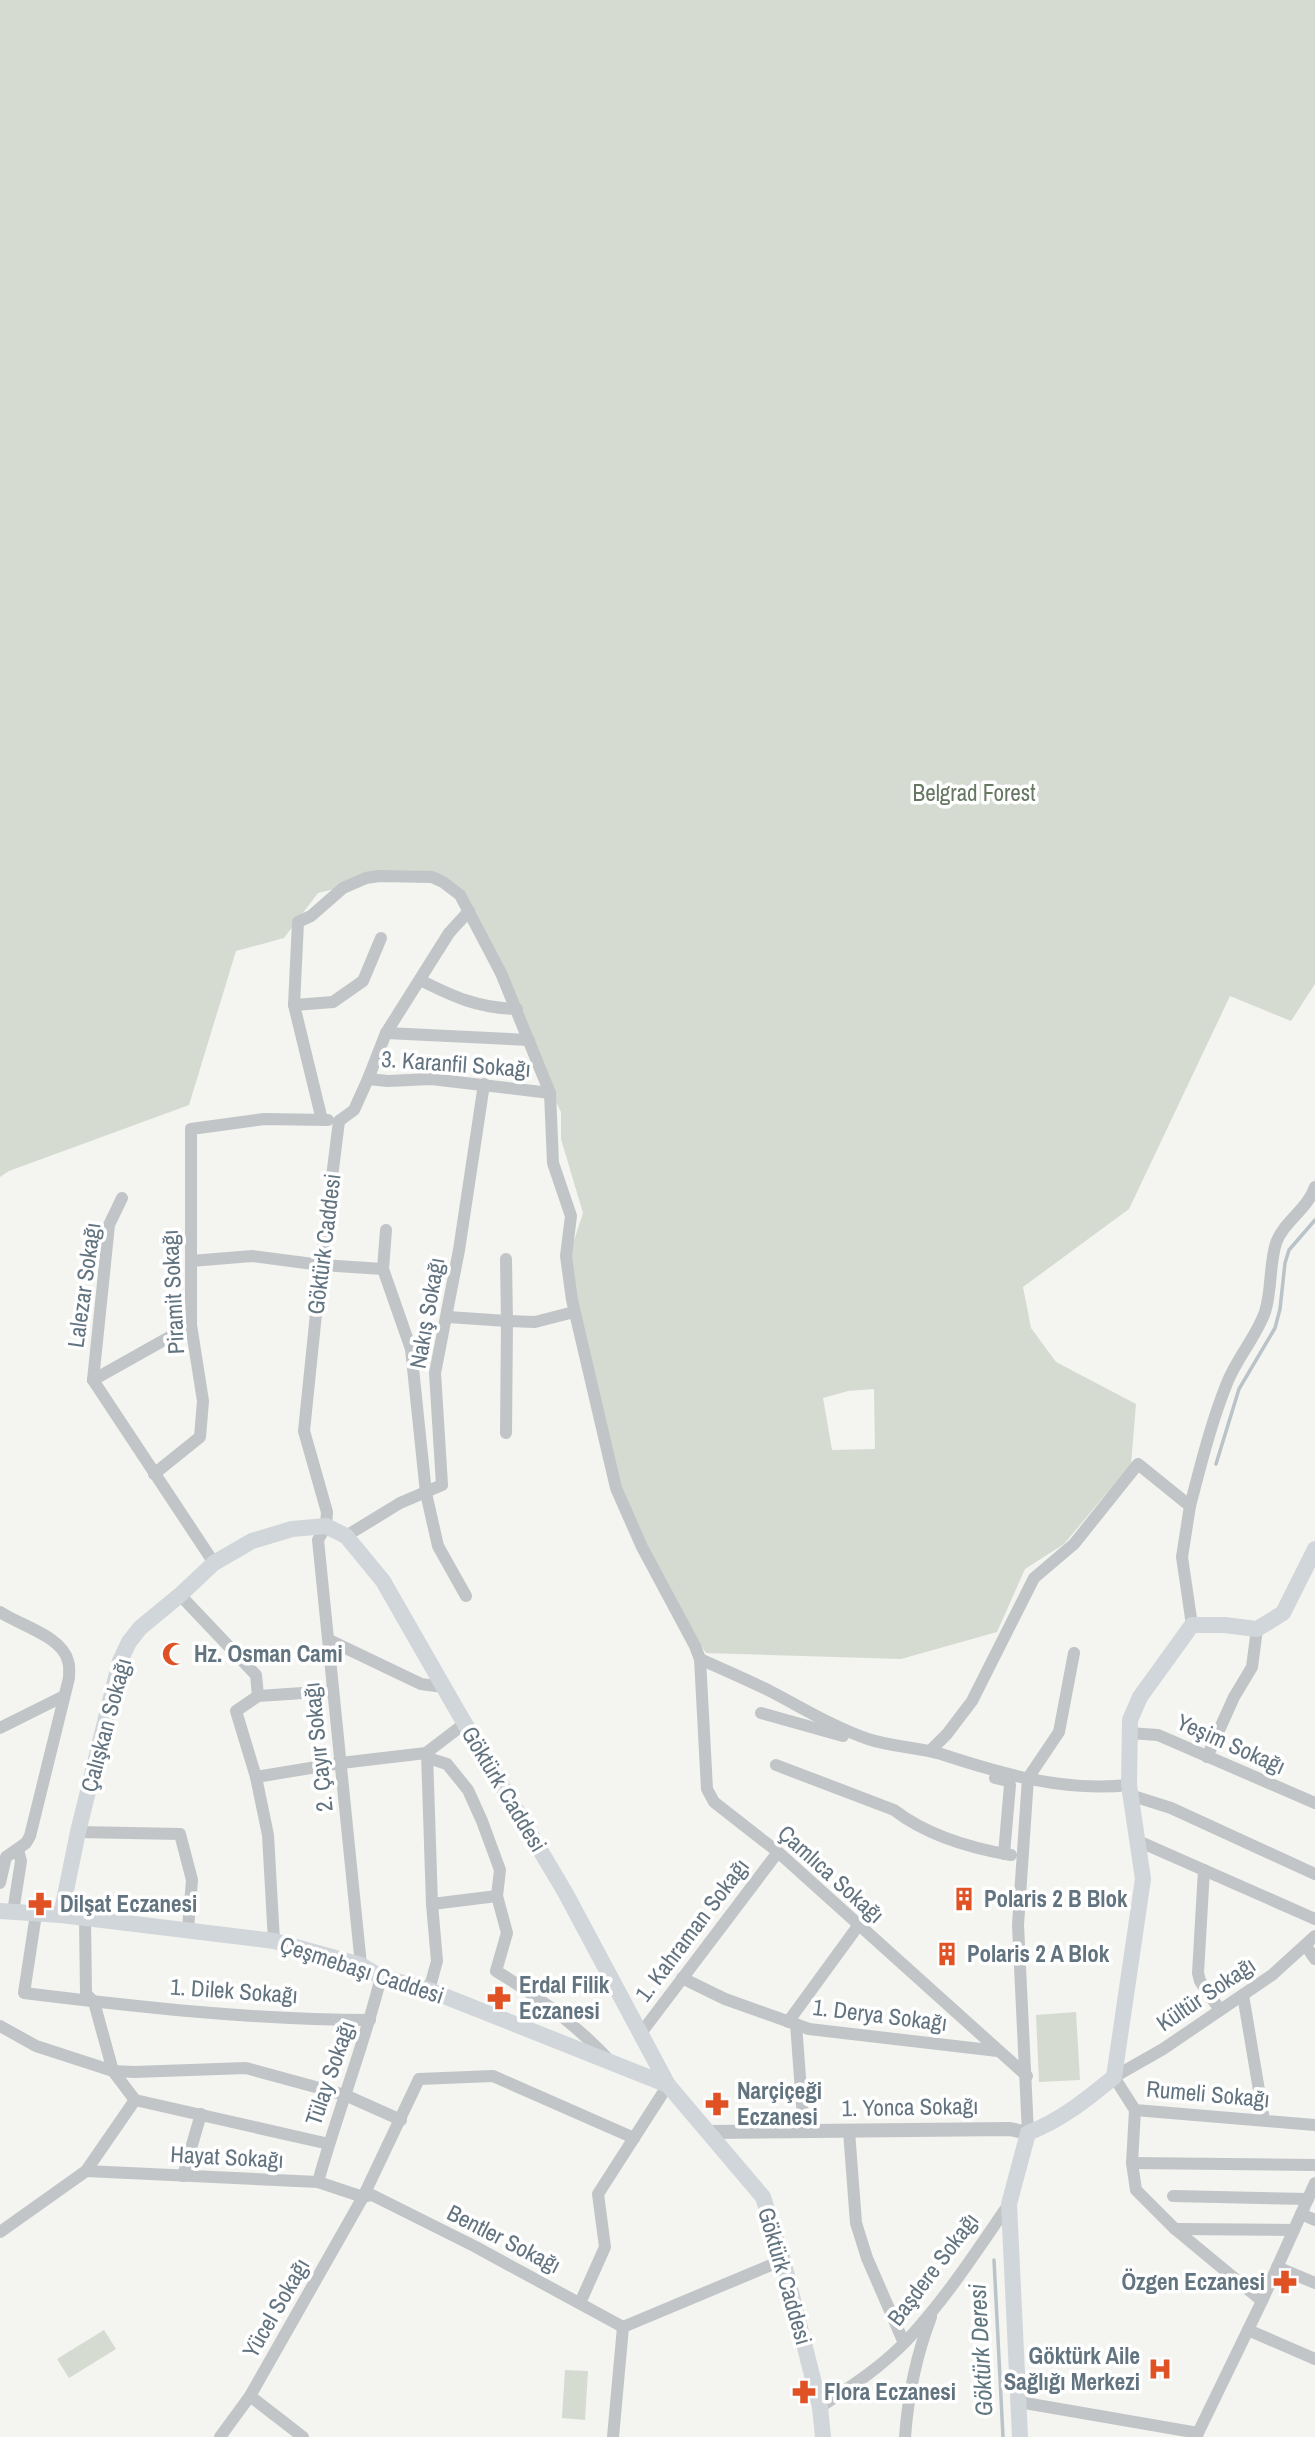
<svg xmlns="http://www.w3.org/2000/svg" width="1315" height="2437" font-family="'Archivo Narrow',sans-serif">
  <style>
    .green { fill: #d5dbd1; fill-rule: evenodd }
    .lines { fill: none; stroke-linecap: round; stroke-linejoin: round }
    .stream { stroke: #b9c3c8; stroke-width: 3.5 }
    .minor { stroke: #c1c5c8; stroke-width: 12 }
    .tertiary { stroke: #c1c5c8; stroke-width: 14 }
    .secondary { stroke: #d1d6da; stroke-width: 16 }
    .labels { text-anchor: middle; stroke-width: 7; stroke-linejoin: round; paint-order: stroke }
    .park-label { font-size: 23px; fill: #667862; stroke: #fff }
    .street-label { font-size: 23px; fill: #637481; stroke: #fff }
    .poi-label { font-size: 23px; font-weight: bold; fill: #637481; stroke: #fff; text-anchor: start }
    .water-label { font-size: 24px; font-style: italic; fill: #5f767f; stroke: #fff }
  </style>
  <rect width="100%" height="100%" fill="#f4f4f0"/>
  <g class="green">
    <path d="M 0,0 L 1315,0 L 1315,984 L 1291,1021 L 1230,996 L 1129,1209 L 1023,1287 L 1031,1328 L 1056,1362 L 1136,1404 L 1131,1464 L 1064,1544 L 1025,1569 L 997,1632 L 901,1659 L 706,1653 L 659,1582 L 618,1483 L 578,1326 L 570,1253 L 583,1213 L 561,1139 L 561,1112 L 457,895 L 425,879 L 367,881 L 318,893 L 284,938 L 236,951 L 189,1105 L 9,1171 L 0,1177 ZM 874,1389 L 875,1449 L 832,1450 L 823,1398 L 848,1391 Z"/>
    <path d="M 1076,2012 L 1080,2080 L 1039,2082 L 1036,2015 Z"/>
    <path d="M 104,2330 L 116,2349 L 69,2378 L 57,2359 Z"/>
    <path d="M 565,2370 L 588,2371 L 585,2420 L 562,2418 Z"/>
  </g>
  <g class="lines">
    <g class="stream">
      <path d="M 1216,1464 L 1239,1389 L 1275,1328 L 1280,1309 L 1285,1263 L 1289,1250 L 1315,1220"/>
      <path d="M 994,2260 L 1003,2437"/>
    </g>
    <g class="minor">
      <path d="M 420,980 C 454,997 478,1008 517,1009"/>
      <path d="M 294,1005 L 333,1002 L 363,981 L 381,938"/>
      <path d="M 386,1033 L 529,1040"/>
      <path d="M 368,1079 L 386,1033 L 449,933 L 469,911"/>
      <path d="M 322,1120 L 294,1005 L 298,922 L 311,916 L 343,888 L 366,878 L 379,876 L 432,877 L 443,882 L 460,895 L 501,973 L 550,1093 L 553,1163 L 571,1216 L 566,1256 L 572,1300 L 616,1488 L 642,1547 L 695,1646 L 700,1659 L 707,1789 L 714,1802 L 778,1852 L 1027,2076"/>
      <path d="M 339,1121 L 321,1265 L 304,1431 L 327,1512 L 326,1526 L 318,1540 L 361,1965"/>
      <path d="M 339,1121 L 354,1110 L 368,1079 L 388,1081 L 431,1079 L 550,1093"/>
      <path d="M 386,1230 L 383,1269 L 411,1349 L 426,1493 L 438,1546 L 466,1596"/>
      <path d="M 191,1261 L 252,1256 L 321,1265 L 383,1269"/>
      <path d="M 448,1317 L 507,1321 L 506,1259"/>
      <path d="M 93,1380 L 214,1563"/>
      <path d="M 93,1380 L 109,1225 L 122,1198"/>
      <path d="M 93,1380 L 191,1325"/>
      <path d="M 506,1433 L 507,1321 L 535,1322 L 574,1312"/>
      <path d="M 154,1474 L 200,1437 L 203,1401 L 191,1325 L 191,1129 L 264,1119 L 328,1120"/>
      <path d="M 1190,1506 C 1201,1464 1211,1423 1227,1383 C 1237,1358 1256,1337 1265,1312 C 1272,1290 1269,1266 1276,1243 C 1284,1221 1307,1210 1315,1187"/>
      <path d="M 346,1536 L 400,1503 L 442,1485 L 435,1373 L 459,1250 L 484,1084"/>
      <path d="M 180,1595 L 256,1675 L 258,1696"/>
      <path d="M 0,1612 C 19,1625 62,1636 68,1661 C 70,1666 69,1673 69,1678 L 30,1836 L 26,1843 L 6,1857 L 0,1883"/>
      <path d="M 329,1640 L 421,1684 L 444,1687"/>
      <path d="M 700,1659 C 722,1669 745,1679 768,1690 C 801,1707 833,1727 868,1739 C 892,1747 917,1747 941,1754 C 1002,1774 1064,1792 1129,1785"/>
      <path d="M 761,1713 L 843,1736"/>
      <path d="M 0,1728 L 64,1696"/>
      <path d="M 1129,1733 L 1158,1735 L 1315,1803"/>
      <path d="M 930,1751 L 947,1734 L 972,1701 L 1034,1578 L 1074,1544 L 1138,1464 L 1190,1506 L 1182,1557 L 1192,1625"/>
      <path d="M 427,1753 L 432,1904 L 437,1961 L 429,1990"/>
      <path d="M 1207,1757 L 1234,1697 L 1252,1667 L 1257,1629"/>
      <path d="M 428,1758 L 447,1764 L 468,1790 L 482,1821 L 500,1870 L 497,1896 L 507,1933 L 496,1971 C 539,1997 577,2025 611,2062"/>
      <path d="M 776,1765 L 894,1810 C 928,1836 969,1848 1011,1855"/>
      <path d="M 256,1777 L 341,1763 L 426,1753 L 464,1724"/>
      <path d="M 995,1778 L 1008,1781 L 1010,1785 L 1004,1854"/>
      <path d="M 1130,1795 L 1171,1808 L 1315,1874"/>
      <path d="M 78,1832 L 180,1834 L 192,1880 L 188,1929"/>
      <path d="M 1138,1841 L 1315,1919"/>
      <path d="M 1204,1870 L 1198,1973 L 1200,1981 L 1220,2010"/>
      <path d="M 432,1904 L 497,1896"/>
      <path d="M 13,1912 L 21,1861 L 18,1850"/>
      <path d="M 36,1914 L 24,1993 C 138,2007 255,2020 370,2020"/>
      <path d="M 85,1918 L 86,1994 L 94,2002"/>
      <path d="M 1315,1936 L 1272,1975 L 1163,2049 L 1114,2077 L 1135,2110 L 1315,2125"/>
      <path d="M 274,1941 L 268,1835 L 256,1777 L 236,1711 L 258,1696 L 333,1691"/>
      <path d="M 1306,1946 L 1315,1959"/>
      <path d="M 682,1978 L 725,1999 L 809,2029 L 998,2051"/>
      <path d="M 1243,1995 L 1264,2120"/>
      <path d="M 94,2002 L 113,2071 L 135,2100 L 329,2144"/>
      <path d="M 788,2022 L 858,1926"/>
      <path d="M 796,2024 L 804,2131"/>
      <path d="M 0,2026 L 36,2046 L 113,2071 L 134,2072 L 246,2068 L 345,2095 L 401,2120"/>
      <path d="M 641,2033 L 778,1852"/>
      <path d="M 1135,2110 L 1132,2163 L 1136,2190 L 1175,2229 L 1262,2301"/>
      <path d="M 849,2131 L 856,2223 L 867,2258 L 904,2343"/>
      <path d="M 1028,2133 L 1018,1925 L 1028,1778 L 1059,1732 L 1074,1653"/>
      <path d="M 1132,2163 L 1315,2165"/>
      <path d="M 86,2171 L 318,2182 L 363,2197 L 372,2195 L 474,2246 L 623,2327"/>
      <path d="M 183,2176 L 201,2114"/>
      <path d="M 318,2182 C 337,2113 364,2046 381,1977"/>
      <path d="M 1173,2196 L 1308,2199"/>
      <path d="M 1301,2214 L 1315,2220"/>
      <path d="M 1175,2229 L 1294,2230"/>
      <path d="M 0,2232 L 86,2171 L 135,2100"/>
      <path d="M 1277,2267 L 1315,2283"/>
      <path d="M 580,2303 L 605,2247 L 598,2194 L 668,2085"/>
      <path d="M 623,2327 L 783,2260"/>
      <path d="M 1248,2330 L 1315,2359"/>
      <path d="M 250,2396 L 303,2437"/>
      <path d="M 1019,2402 L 1198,2433"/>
      <path d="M 820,2407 C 852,2386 883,2366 909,2338 C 947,2297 978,2249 1009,2204"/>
      <path d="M 220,2437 L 250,2396 L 363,2197 L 419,2079 L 493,2076 L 634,2138"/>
      <path d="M 613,2437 L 623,2327"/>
      <path d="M 905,2437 C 908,2396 916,2356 931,2317"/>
      <path d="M 1196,2437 L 1262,2301 L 1315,2183"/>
    </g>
    <path class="tertiary" d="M 708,2132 L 1010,2129 L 1028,2133"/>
    <g class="secondary">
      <path d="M 0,1911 L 61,1915 L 274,1941 L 361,1965 L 381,1977 L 429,1990 L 668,2085"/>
      <path d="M 61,1915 L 78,1832 L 120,1661 L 129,1642 L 140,1628 L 180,1595 L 214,1563 L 252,1541 L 292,1529 L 326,1526 L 346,1536 L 383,1581 L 458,1712 L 565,1892 L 668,2085 L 763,2197 L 783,2260 L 820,2407 L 823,2437"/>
      <path d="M 1020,2437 L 1009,2204 L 1028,2133 C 1061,2120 1086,2100 1114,2077 L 1143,1879 L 1129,1785 L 1130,1720 L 1140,1697 L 1192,1625 L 1224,1625 L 1257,1629 L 1283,1613 L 1315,1549"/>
    </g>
  </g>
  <defs>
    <g id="mosque-bare" transform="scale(1.89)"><path d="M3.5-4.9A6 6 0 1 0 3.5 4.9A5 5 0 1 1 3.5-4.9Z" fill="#e05224" stroke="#fff" stroke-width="2.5" paint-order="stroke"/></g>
    <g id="building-bare" transform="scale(1.89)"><path d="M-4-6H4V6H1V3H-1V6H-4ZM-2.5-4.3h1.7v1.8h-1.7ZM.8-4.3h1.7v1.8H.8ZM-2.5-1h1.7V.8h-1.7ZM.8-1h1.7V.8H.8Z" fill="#e05224" stroke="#fff" stroke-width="2.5" paint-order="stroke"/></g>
    <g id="pharmacy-bare" transform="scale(1.89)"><path d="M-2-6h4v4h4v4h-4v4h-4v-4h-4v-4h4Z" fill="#e05224" stroke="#fff" stroke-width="2.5" paint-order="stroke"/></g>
    <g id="hospital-bare" transform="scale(1.89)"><path d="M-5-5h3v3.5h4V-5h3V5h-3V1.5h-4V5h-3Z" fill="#e05224" stroke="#fff" stroke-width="2.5" paint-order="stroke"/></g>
  </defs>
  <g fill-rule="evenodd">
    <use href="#mosque-bare" x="174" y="1654"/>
    <use href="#building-bare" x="964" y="1899"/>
    <use href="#pharmacy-bare" x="40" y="1904"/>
    <use href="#building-bare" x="947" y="1954"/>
    <use href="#pharmacy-bare" x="499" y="1998"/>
    <use href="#pharmacy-bare" x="717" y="2104"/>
    <use href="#pharmacy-bare" x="1285" y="2282"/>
    <use href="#hospital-bare" x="1160" y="2369"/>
    <use href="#pharmacy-bare" x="804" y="2392"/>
  </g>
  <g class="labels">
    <g class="park-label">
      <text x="974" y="801">Belgrad Forest</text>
    </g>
    <g class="street-label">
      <text transform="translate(456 1064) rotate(4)" y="8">3. Karanfil Sokağı</text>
      <text transform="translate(324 1244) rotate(-83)" y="8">Göktürk Caddesi</text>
      <text transform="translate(84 1285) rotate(-82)" y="8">Lalezar Sokağı</text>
      <text transform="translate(173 1292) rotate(-93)" y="8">Piramit Sokağı</text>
      <text transform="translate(427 1313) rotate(-80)" y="8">Nakış Sokağı</text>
      <text transform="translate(106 1725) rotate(-75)" y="8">Çalışkan Sokağı</text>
      <text transform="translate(1231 1744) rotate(24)" y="8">Yeşim Sokağı</text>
      <text transform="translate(318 1747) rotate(-96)" y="8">2. Çayır Sokağı</text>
      <text transform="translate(504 1789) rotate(59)" y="8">Göktürk Caddesi</text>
      <text transform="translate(831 1874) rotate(42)" y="8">Çamlıca Sokağı</text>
      <text transform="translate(692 1930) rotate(-53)" y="8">1. Kahraman Sokağı</text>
      <text transform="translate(362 1970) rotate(18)" y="8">Çeşmebaşı Caddesi</text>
      <text transform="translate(234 1991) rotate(4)" y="8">1. Dilek Sokağı</text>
      <text transform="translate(1206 1994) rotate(-34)" y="8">Kültür Sokağı</text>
      <text transform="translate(880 2015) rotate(7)" y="8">1. Derya Sokağı</text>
      <text transform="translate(330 2073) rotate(-71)" y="8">Tülay Sokağı</text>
      <text transform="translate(1208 2094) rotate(5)" y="8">Rumeli Sokağı</text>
      <text transform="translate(910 2107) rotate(-1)" y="8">1. Yonca Sokağı</text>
      <text transform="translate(227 2157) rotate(3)" y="8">Hayat Sokağı</text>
      <text transform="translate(504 2239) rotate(27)" y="8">Bentler Sokağı</text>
      <text transform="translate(933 2269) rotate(-53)" y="8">Başdere Sokağı</text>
      <text transform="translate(785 2276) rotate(74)" y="8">Göktürk Caddesi</text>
      <text transform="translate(276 2308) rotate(-60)" y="8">Yücel Sokağı</text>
    </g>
    <g class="poi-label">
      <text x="194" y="1662">Hz. Osman Cami</text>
      <text x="984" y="1907">Polaris 2 B Blok</text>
      <text x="60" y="1912">Dilşat Eczanesi</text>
      <text x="967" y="1962">Polaris 2 A Blok</text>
      <text x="519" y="1993">Erdal Filik<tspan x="519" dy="26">Eczanesi</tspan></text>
      <text x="737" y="2099">Narçiçeği<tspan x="737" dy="26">Eczanesi</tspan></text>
      <text x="1265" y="2290" text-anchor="end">Özgen Eczanesi</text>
      <text x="1140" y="2364" text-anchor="end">Göktürk Aile<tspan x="1140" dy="26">Sağlığı Merkezi</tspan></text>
      <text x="824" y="2400">Flora Eczanesi</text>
    </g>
    <g class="water-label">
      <text transform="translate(981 2350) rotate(-93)" y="8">Göktürk Deresi</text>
    </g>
  </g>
</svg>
